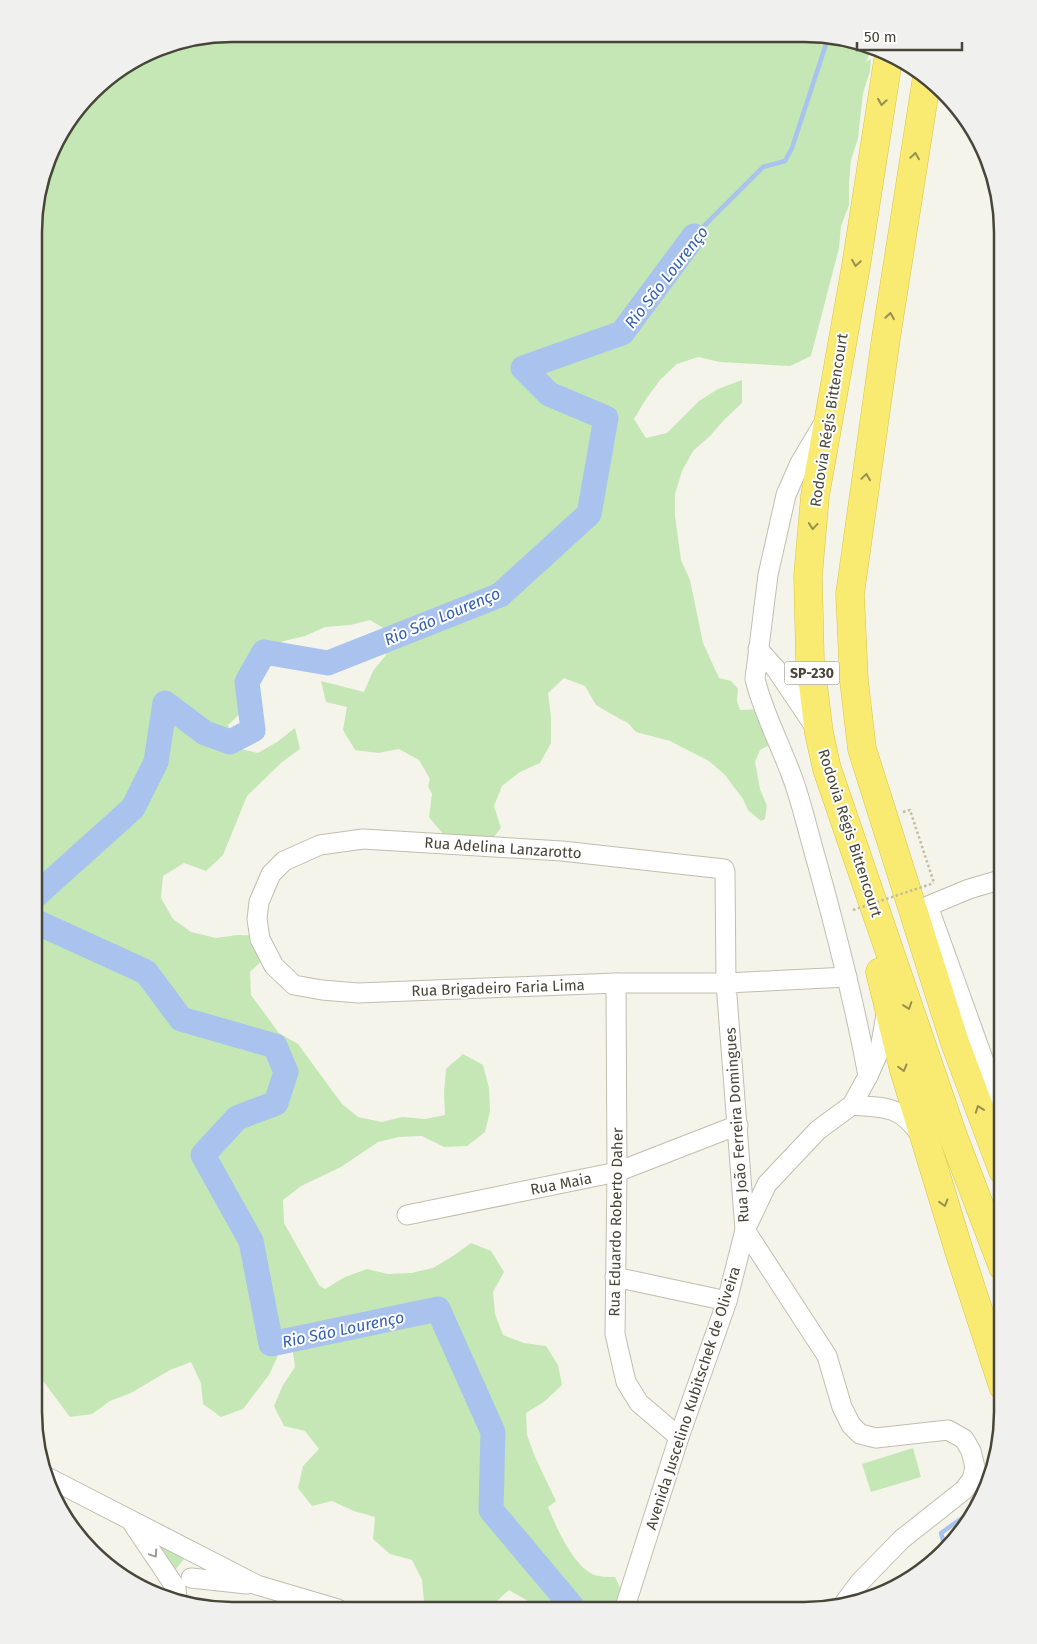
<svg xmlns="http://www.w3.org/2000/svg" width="1037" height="1644" font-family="'Fira Sans',sans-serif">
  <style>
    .green { fill: #c5e7b5 }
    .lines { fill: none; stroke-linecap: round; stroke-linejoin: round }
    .stream { stroke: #a9c2ee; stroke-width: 4.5 }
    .river { stroke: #a9c2ee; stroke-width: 25 }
    .minor-casing { stroke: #c0bead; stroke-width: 21 }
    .highway-casing { stroke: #d9c340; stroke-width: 29 }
    .path { stroke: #c1bd9f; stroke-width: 2.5; stroke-dasharray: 2.5 2.5; stroke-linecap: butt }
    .minor { stroke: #fff; stroke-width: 19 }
    .highway { stroke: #f9eb71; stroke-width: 28 }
    .path-bridge { stroke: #c1bd9f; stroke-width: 2.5; stroke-dasharray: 2.5 2.5; stroke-linecap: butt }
    .oneway { stroke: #989052 }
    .oneway2 { stroke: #9a9992 }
    .labels { text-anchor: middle; stroke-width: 4; stroke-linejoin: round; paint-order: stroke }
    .shield { fill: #fff; stroke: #7f7e74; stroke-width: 1 }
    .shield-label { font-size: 14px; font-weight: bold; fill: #484638 }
    .street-label { font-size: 15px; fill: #484638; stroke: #fff }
    .water-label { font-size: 16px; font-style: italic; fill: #3460b2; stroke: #fff }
    .rim { fill: none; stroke: #484638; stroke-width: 2.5 }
  </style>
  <rect width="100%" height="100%" fill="#f4f4ea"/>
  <g class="green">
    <path d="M 233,34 L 830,35 L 869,46 L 869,55 L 866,62 L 871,59 L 870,71 L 863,93 L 858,138 L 851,160 L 849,182 L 849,205 L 841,226 L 839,248 L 811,356 L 790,366 L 720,362 L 698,357 L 677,364 L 660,380 L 646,399 L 634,419 L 646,438 L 667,433 L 699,401 L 718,389 L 742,380 L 742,403 L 724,420 L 710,436 L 693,451 L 682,471 L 675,494 L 675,516 L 681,560 L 690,580 L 703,643 L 719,678 L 731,681 L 738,689 L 737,701 L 740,710 L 766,709 L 771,744 L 760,750 L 755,762 L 760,789 L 767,806 L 765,819 L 761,821 L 748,810 L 743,799 L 725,775 L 709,761 L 670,741 L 636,732 L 628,723 L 618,718 L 596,705 L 585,686 L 564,678 L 548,693 L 551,717 L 551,743 L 540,763 L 520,772 L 502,786 L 494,806 L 501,828 L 488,844 L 443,834 L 429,817 L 432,794 L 428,786 L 430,779 L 419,760 L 399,749 L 378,753 L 355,750 L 343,730 L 347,707 L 326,702 L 321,681 L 364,692 L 373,671 L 386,655 L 390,632 L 370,620 L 350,625 L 325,627 L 305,636 L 284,641 L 263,649 L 257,670 L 258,693 L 245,709 L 228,725 L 237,748 L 258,753 L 277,742 L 295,728 L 300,749 L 282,762 L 247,796 L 223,855 L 206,871 L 184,863 L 163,876 L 161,898 L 173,919 L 191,932 L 216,938 L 238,935 L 262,936 L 266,957 L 250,972 L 251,995 L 279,1033 L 298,1044 L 342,1104 L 358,1117 L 382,1122 L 402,1117 L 425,1119 L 445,1115 L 444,1092 L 446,1069 L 463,1054 L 483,1065 L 489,1088 L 490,1111 L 485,1132 L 467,1146 L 444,1147 L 422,1136 L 399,1137 L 378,1142 L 341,1167 L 301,1186 L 283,1200 L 284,1223 L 319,1285 L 325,1289 L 345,1277 L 367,1269 L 388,1274 L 411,1273 L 433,1268 L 453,1256 L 471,1243 L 491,1251 L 504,1272 L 493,1292 L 495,1314 L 503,1335 L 524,1343 L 546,1346 L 558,1365 L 562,1385 L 545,1401 L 526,1413 L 527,1435 L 535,1457 L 556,1501 L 548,1507 C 556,1527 572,1563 592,1574 C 598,1577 609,1577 615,1577 L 625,1598 L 620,1610 L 535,1609 L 528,1601 L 509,1590 L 488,1609 L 430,1609 L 424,1602 L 422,1580 L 412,1560 L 390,1554 L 373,1539 L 375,1517 L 354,1511 L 332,1501 L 312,1506 L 298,1488 L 303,1466 L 319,1449 L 305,1431 L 284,1426 L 274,1406 L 283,1385 L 295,1367 L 292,1345 L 279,1353 L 269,1375 L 243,1409 L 221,1417 L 203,1404 L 201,1383 L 191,1362 L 170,1370 L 131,1393 L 110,1401 L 92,1414 L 70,1417 L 43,1381 L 34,1373 L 35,207 L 54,145 L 101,83 L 157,49 Z"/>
    <path d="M 913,1448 L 921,1477 L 871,1492 L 862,1464 Z"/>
    <path d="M 150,1539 L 185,1558 L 175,1570 Z"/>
  </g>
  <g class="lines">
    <g class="stream">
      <path d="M 694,236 L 763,167 L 785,161 L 792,148 L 829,35"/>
      <path d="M 945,1548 L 941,1533 L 965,1516 L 974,1513"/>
    </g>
    <g class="river">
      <path d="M 34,897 L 133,808 L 156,762 L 165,703 L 205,733 L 230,742 L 253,730 L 247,682 L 264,652 L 328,663 L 500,595 L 589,514 L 606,418 L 549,394 L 523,368 L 622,333 L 694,236"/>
      <path d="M 34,921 L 146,972 L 181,1019 L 275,1046 L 286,1072 L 276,1103 L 237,1118 L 203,1155 L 251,1241 L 271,1344 L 438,1309 L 493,1432 L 491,1510 L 575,1610"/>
    </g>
    <g class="minor-casing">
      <g id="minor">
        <path d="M 822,426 L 800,463 L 786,495 L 768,575 L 755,679 C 764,716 783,749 795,785 C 804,812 810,839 818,866 C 837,935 855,1005 868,1076"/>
        <path d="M 758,649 L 776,669 L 815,727"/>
        <path d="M 616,983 L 617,1172 L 615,1334 L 626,1382 L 639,1403 L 679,1437"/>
        <path d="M 852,1105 C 886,1108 899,1105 920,1134"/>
        <path d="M 1003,1114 L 928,906 L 969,889 L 1003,879"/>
        <path d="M 407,1215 L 617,1172 L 738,1125"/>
        <path d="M 615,1277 L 727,1301"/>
        <path d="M 47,1477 L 257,1585 L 338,1609"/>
        <path d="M 133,1524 L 176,1588 L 177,1600"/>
        <path d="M 191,1578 L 247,1584"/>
        <path d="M 845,1602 L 860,1582 L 902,1539 L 964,1490 L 972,1479 L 975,1467 L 971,1451 L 964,1439 L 948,1430 L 876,1438 L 860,1434 L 851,1425 L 842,1407 L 827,1356 L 745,1230 L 726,983 L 725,872 L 724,869 L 562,851 L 363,839 L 320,845 L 284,861 L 271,874 L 259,902 L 257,919 L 260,939 L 274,966 L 294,985 L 322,990 L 358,993 L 616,983 L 726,983 L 847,977"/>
        <path d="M 624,1610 L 679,1437 L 727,1301 L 745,1230 L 767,1184 L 818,1130 L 852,1105 L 868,1076 L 880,1049 L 886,1015"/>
      </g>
    </g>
    <g class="highway-casing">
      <g id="highway">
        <path d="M 889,54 L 856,266 L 815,496 L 808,576 L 810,660 L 819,733 L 827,769 L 953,1136 L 1003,1267"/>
        <path d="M 927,77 L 886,338 L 850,594 L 854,681 L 862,749 L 955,1043 L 1003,1171"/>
        <path d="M 880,972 L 904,1070 L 960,1254 L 1003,1386"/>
      </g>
    </g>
    <g class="path">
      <path d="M 903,812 L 910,810 L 934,883"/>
      <path d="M 998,1405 L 1003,1418"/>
    </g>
    <use href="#minor" class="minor"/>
    <use href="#highway" class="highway"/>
    <path class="path-bridge" d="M 853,910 L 934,883"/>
  </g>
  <defs><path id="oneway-chevron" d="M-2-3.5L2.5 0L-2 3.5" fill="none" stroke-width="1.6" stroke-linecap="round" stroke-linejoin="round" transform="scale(1.25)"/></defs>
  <g class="oneway">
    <use href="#oneway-chevron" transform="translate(882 102) rotate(99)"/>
    <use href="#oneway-chevron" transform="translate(915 156) rotate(-81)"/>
    <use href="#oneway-chevron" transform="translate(856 263) rotate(99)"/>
    <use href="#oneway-chevron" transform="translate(890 316) rotate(-81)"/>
    <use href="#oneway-chevron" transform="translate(866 477) rotate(-82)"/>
    <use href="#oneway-chevron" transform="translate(813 526) rotate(95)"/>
    <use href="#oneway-chevron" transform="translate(908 1006) rotate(71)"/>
    <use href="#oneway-chevron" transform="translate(903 1068) rotate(75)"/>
    <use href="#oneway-chevron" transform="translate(979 1109) rotate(-110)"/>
    <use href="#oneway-chevron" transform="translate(944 1203) rotate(73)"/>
  </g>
  <use class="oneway2" href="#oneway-chevron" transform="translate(154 1554) rotate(56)"/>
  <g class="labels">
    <rect class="shield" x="784.5" y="661.5" width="55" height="23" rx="4"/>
    <g class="shield-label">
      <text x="812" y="678">SP-230</text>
    </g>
    <g class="street-label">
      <text transform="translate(829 420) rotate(-81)" y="5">Rodovia Régis Bittencourt</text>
      <text transform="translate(850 833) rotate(72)" y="5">Rodovia Régis Bittencourt</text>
      <text transform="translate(503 848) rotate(4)" y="5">Rua Adelina Lanzarotto</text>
      <text transform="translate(498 988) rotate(-2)" y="5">Rua Brigadeiro Faria Lima</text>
      <text transform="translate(737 1125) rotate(-94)" y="5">Rua João Ferreira Domingues</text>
      <text transform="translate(561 1184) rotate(-11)" y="5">Rua Maia</text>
      <text transform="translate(616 1222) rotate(-89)" y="5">Rua Eduardo Roberto Daher</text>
      <text transform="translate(693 1398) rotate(-72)" y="5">Avenida Juscelino Kubitschek de Oliveira</text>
    </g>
    <g class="water-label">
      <text transform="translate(666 277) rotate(-52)" y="6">Rio São Lourenço</text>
      <text transform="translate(442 616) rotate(-23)" y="6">Rio São Lourenço</text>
      <text transform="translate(343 1329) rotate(-12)" y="6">Rio São Lourenço</text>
    </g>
  </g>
  <path d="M0 0H1037V1644H0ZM232 42H804A190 190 0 0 1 994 232V1412A190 190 0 0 1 804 1602H232A190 190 0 0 1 42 1412V232A190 190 0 0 1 232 42Z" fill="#f0f0ef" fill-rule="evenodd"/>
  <path class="rim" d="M232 42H804A190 190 0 0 1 994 232V1412A190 190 0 0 1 804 1602H232A190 190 0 0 1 42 1412V232A190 190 0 0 1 232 42Z"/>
  <path d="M857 42v8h105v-8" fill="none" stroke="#484638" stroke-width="2.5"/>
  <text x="864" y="42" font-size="15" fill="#484638" stroke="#ffffff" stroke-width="4" paint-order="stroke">50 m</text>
</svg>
